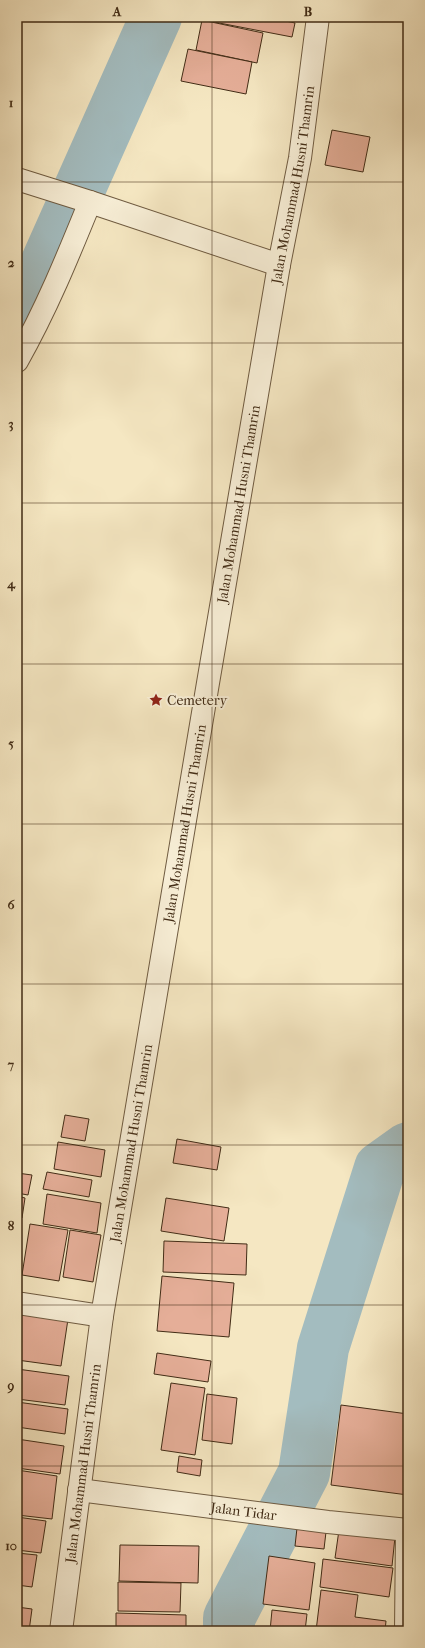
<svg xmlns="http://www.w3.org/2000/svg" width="425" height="1648" font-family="'IM FELL French Canon',serif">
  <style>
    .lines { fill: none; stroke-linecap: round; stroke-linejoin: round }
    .river { stroke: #a3bcbf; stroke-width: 52 }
    .building { fill: #e5ae98; stroke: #422c16 }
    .minor-casing { stroke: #6f5b41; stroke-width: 24 }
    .tertiary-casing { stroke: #6f5b41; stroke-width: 24 }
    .minor { stroke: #f8efd7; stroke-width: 22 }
    .tertiary { stroke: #f8efd7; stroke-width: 22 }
    .grid { fill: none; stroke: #422c16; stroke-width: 1; stroke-opacity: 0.55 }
    .labels { text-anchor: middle; stroke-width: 4; stroke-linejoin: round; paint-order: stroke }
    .street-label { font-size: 14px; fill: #422c16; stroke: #f8efd7 }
    .poi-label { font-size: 14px; fill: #422c16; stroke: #f8efd7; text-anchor: start }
    .neatline { fill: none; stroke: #422c16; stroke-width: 1.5 }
    .grid-label { font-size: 13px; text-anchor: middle; font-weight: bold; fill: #422c16 }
  </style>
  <rect width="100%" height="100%" fill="#f5e7c2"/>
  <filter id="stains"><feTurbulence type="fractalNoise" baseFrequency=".005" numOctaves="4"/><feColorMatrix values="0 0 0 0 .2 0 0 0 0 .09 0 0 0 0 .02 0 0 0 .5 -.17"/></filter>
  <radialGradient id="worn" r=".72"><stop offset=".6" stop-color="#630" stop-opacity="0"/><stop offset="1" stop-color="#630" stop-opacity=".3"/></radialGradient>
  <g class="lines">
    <g class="river">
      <path d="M 17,329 L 156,17"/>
      <path d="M 229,1631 L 229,1618 L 304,1473 L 323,1348 L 380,1168 L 408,1148"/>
    </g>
  </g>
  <g class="building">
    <path d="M 215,17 L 267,17 L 295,23 L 292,37 L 214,22 Z"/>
    <path d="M 277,17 L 298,17 L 297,21 Z"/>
    <path d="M 202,20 L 263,33 L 257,63 L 196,50 Z"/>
    <path d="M 188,49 L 252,62 L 246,94 L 181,81 Z"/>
    <path d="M 332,130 L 370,137 L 363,172 L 325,165 Z"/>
    <path d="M 65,1115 L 89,1119 L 85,1141 L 61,1137 Z"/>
    <path d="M 177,1139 L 221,1147 L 217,1170 L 173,1163 Z"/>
    <path d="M 58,1142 L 105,1150 L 101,1177 L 54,1169 Z"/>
    <path d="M 47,1172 L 92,1180 L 89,1197 L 43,1189 Z"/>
    <path d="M 17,1173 L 32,1175 L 28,1195 L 17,1193 Z"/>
    <path d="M 47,1194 L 101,1203 L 97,1233 L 43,1224 Z"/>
    <path d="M 17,1196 L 25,1198 L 22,1218 L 17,1217 Z"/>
    <path d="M 166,1198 L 229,1208 L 224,1241 L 161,1231 Z"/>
    <path d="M 17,1221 L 19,1221 L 17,1238 Z"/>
    <path d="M 30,1224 L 68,1230 L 59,1281 L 22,1275 Z"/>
    <path d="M 70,1230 L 101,1235 L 93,1282 L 63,1277 Z"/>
    <path d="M 164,1241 L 247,1244 L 246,1275 L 163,1272 Z"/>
    <path d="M 162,1276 L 234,1283 L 229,1337 L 157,1331 Z"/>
    <path d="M 17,1312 L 68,1319 L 61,1366 L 17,1360 Z"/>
    <path d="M 157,1353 L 211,1361 L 208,1382 L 154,1374 Z"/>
    <path d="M 17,1369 L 69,1376 L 65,1405 L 17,1399 Z"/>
    <path d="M 171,1383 L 205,1388 L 195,1455 L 161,1450 Z"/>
    <path d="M 207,1394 L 237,1398 L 232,1444 L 202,1440 Z"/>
    <path d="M 17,1402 L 68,1409 L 65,1434 L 17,1427 Z"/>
    <path d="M 341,1405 L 408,1414 L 408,1495 L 331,1485 Z"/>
    <path d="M 17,1439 L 64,1446 L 60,1474 L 17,1468 Z"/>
    <path d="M 179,1456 L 202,1460 L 200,1476 L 177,1472 Z"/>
    <path d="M 17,1470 L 57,1476 L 52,1519 L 17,1515 Z"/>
    <path d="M 17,1517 L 46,1521 L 41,1553 L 17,1550 Z"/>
    <path d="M 297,1528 L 326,1532 L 324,1549 L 295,1546 Z"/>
    <path d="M 339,1530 L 395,1537 L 392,1566 L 335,1558 Z"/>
    <path d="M 120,1545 L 199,1546 L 198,1583 L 119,1581 Z"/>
    <path d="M 17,1553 L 37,1555 L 32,1587 L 17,1585 Z"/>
    <path d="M 269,1556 L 315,1563 L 309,1610 L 263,1604 Z"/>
    <path d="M 323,1559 L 393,1568 L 389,1597 L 320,1587 Z"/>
    <path d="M 118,1582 L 181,1583 L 180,1612 L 118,1611 Z"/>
    <path d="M 321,1590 L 358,1595 L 355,1617 L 386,1621 L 385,1631 L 316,1631 Z"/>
    <path d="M 17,1607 L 32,1609 L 29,1631 L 17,1631 Z"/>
    <path d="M 272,1610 L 307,1614 L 305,1631 L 270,1631 Z"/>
    <path d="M 116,1613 L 186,1615 L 186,1631 L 116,1631 Z"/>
  </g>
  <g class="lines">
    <g class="minor-casing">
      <g id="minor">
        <path d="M 17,179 L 90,202 L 279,265"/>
        <path d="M 17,361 C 46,310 68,256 90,202"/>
        <path d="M 17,1303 L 102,1316"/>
        <path id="s1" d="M 79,1490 L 328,1522 L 408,1530"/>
        <path d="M 406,1631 L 407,1530"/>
      </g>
    </g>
    <g class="tertiary-casing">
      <g id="tertiary">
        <path id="s2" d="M 61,1631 L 102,1316 L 208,683 L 279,265 L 300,158 L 318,17"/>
      </g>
    </g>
    <use href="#minor" class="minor"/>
    <use href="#tertiary" class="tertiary"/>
  </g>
  <path class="grid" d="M 212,17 L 212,1631M 17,182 L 408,182M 17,343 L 408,343M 17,503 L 408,503M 17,664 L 408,664M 17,824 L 408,824M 17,984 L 408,984M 17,1145 L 408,1145M 17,1305 L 408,1305M 17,1466 L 408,1466"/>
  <defs>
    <g id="sight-bare" transform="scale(1.08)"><path d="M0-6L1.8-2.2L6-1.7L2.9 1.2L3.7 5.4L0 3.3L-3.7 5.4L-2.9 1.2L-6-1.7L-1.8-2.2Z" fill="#8f2418" stroke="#f8efd7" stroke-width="2.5" paint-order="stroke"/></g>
  </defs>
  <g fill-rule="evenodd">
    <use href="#sight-bare" x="156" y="700"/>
  </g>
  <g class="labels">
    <g class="street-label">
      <text dy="5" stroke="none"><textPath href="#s2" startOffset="1465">Jalan Mohammad Husni Thamrin</textPath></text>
      <text dy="5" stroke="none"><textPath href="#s2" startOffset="1141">Jalan Mohammad Husni Thamrin</textPath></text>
      <text dy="5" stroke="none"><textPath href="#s2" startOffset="817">Jalan Mohammad Husni Thamrin</textPath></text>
      <text dy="5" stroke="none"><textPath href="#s2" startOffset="493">Jalan Mohammad Husni Thamrin</textPath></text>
      <text dy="5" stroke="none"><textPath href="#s2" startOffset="169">Jalan Mohammad Husni Thamrin</textPath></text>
      <text dy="5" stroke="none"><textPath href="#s1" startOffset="166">Jalan Tidar</textPath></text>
    </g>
    <g class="poi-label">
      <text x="167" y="705">Cemetery</text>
    </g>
  </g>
  <rect width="425" height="1648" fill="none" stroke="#f5e7c2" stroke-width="44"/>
  <rect x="22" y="22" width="381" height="1604" class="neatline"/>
  <g class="grid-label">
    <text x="117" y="16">A</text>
    <text x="308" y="16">B</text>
    <text x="11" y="107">1</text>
    <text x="11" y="267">2</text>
    <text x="11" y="428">3</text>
    <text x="11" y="588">4</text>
    <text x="11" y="748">5</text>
    <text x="11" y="909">6</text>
    <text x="11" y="1069">7</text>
    <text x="11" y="1230">8</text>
    <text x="11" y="1390">9</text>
    <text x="11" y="1550">10</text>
  </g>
  <rect width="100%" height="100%" filter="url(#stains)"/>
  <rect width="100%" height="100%" fill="url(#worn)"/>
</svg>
